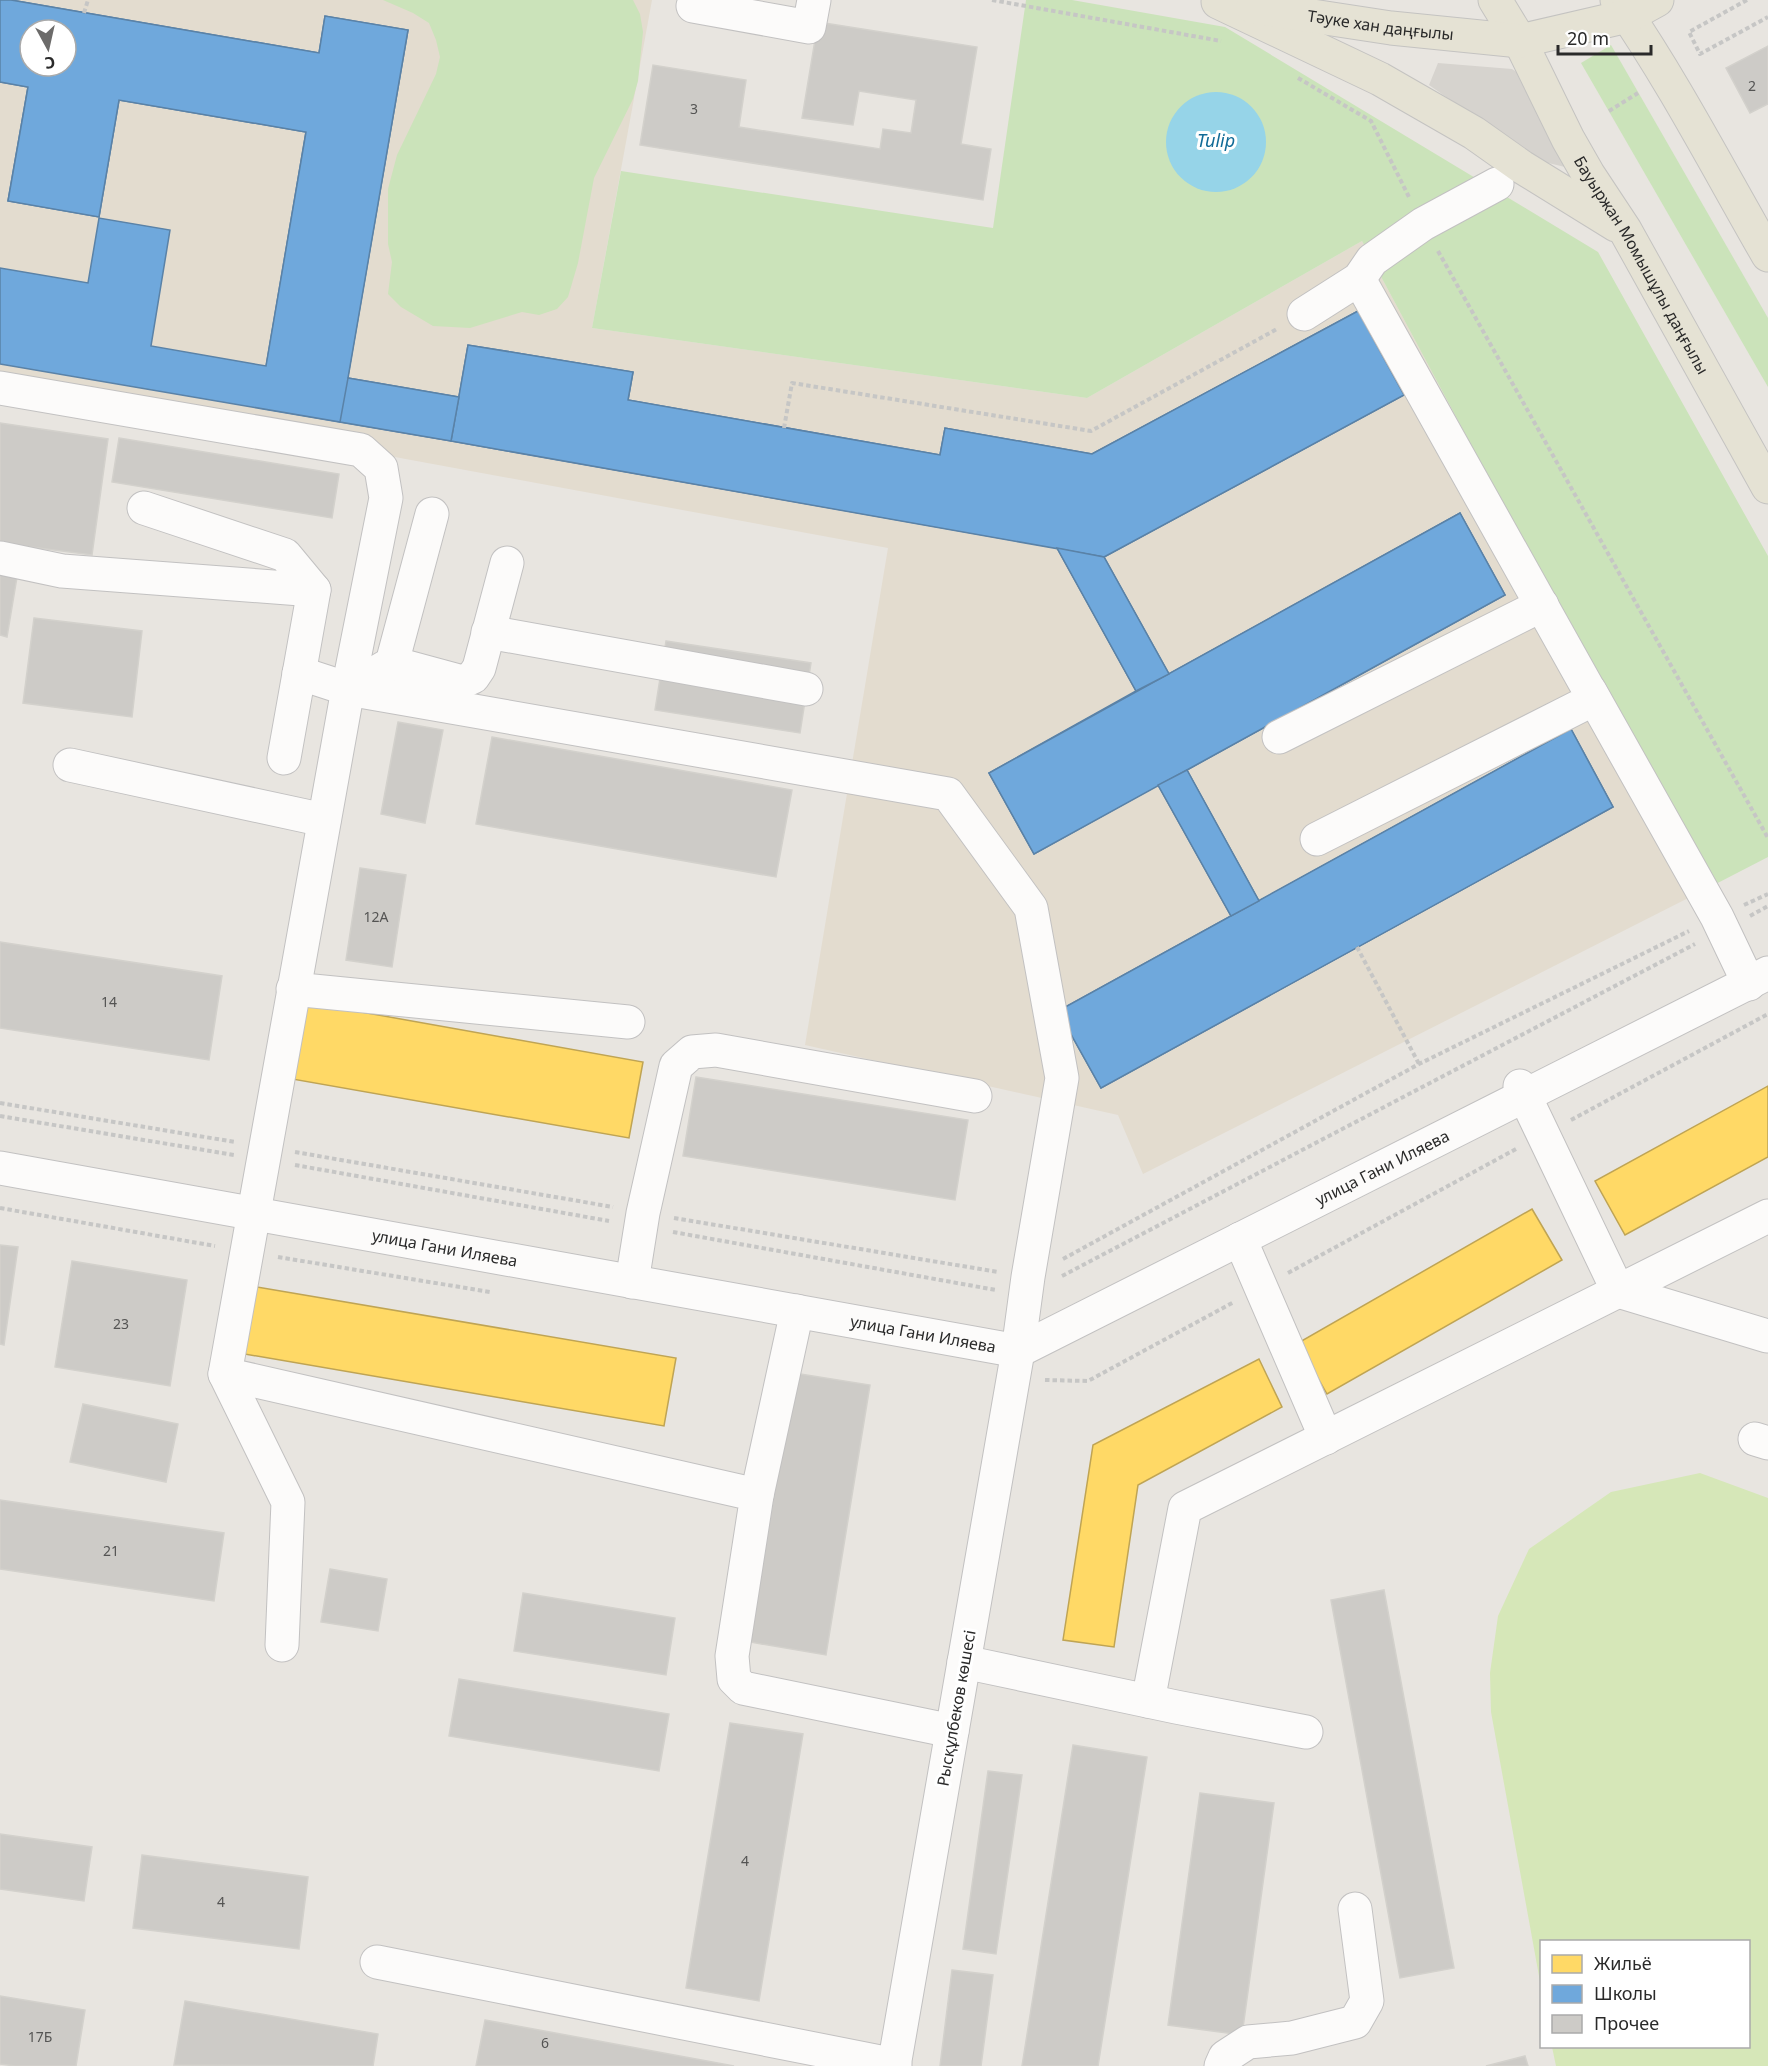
<svg xmlns="http://www.w3.org/2000/svg" width="1768" height="2066" font-family="'Noto Sans',sans-serif">
  <style>
    .education { fill: #e3dccf; fill-rule: evenodd }
    .green { fill: #cbe3ba }
    .pitch { fill: #d6e7b8 }
    .plaza { fill: #d6d3ce }
    .water { fill: #96d4e8 }
    .homes { fill: #ffd966; stroke: #bfa454; stroke-width: 1.5 }
    .schools { fill: #6fa8dc; stroke: #5a82a7; stroke-width: 1.5; fill-rule: evenodd }
    .building { fill: #cdcbc7; stroke: #d3d1cc; stroke-width: 1.5 }
    .lines { fill: none; stroke-linecap: round; stroke-linejoin: round }
    .minor-casing { stroke: #c2c1c1; stroke-width: 35 }
    .major-casing { stroke: #c4c3c1; stroke-width: 35 }
    .path { stroke: #c6c6c5; stroke-width: 4; stroke-dasharray: 4.5 3; stroke-linecap: butt }
    .minor { stroke: #fcfbfa; stroke-width: 33 }
    .major { stroke: #e5e2d4; stroke-width: 33 }
    .labels { text-anchor: middle; stroke-width: 6; stroke-linejoin: round; paint-order: stroke }
    .number-label { font-size: 14px; fill: #545453 }
    .street-label { font-size: 16px; fill: #2a2a2a; stroke: #fff }
    .water-label { font-size: 18px; font-style: italic; fill: #126b97; stroke: #fff }
  </style>
  <rect width="100%" height="100%" fill="#e8e5e0"/>
  <path class="education" d="M 0,0 L 652,0 L 592,328 L 1087,398 L 1362,241 L 1708,888 L 1143,1174 L 1118,1115 L 805,1045 L 888,548 L 0,384 ZM 30,30 L 66,30 L 66,66 L 30,66 Z"/>
  <g class="green">
    <path d="M 383,0 L 633,0 L 640,14 L 643,32 L 638,81 L 633,99 L 594,178 L 578,263 L 568,297 L 557,309 L 539,315 L 522,312 L 470,328 L 433,326 L 401,307 L 388,294 L 392,262 L 388,244 L 388,189 L 397,155 L 436,74 L 440,57 L 436,40 L 429,23 L 413,13 Z"/>
    <path d="M 1026,0 L 1072,0 L 1225,27 L 1598,252 L 1768,556 L 1768,857 L 1708,888 L 1362,241 L 1087,398 L 592,328 L 621,171 L 993,228 Z"/>
    <path d="M 1611,45 L 1768,318 L 1768,387 L 1581,63 Z"/>
  </g>
  <path class="pitch" d="M 1700,1473 L 1768,1498 L 1768,2066 L 1556,2066 L 1552,2047 L 1748,2046 L 1748,1942 L 1542,1942 L 1541,1987 L 1491,1712 L 1490,1673 L 1498,1616 L 1529,1549 L 1611,1492 Z"/>
  <path class="plaza" d="M 1438,63 L 1512,69 L 1521,75 L 1565,167 L 1536,160 L 1429,85 Z"/>
  <circle class="water" cx="1216" cy="142" r="50"/>
  <g class="homes">
    <path d="M 305,1002 L 643,1062 L 629,1138 L 292,1079 Z"/>
    <path d="M 1768,1086 L 1768,1157 L 1625,1235 L 1595,1181 Z"/>
    <path d="M 1532,1209 L 1562,1260 L 1327,1394 L 1298,1343 Z"/>
    <path d="M 245,1285 L 676,1358 L 664,1426 L 233,1352 Z"/>
    <path d="M 1259,1359 L 1282,1407 L 1138,1485 L 1114,1647 L 1063,1640 L 1093,1445 Z"/>
  </g>
  <g class="schools">
    <path d="M 0,0 L 11,0 L 319,53 L 325,16 L 408,30 L 340,422 L 259,408 L 306,132 L 119,100 L 99,217 L 8,201 L 28,87 L 0,82 ZM 30,30 L 66,30 L 66,66 L 30,66 Z"/>
    <path d="M 0,0 L 11,0 L 319,53 L 325,16 L 408,30 L 348,378 L 459,397 L 468,345 L 633,372 L 628,400 L 940,455 L 945,428 L 1092,454 L 1358,311 L 1404,395 L 1104,557 L 1169,674 L 1460,513 L 1505,595 L 1187,770 L 1259,901 L 1571,729 L 1613,807 L 1101,1088 L 1058,1011 L 1231,916 L 1158,785 L 1034,854 L 989,773 L 1136,691 L 1057,548 L 451,441 L 0,364 L 0,268 L 88,283 L 99,218 L 170,230 L 151,346 L 266,366 L 306,132 L 119,100 L 99,217 L 8,201 L 28,87 L 0,82 ZM 30,30 L 66,30 L 66,66 L 30,66 Z"/>
    <path d="M 1358,311 L 1404,395 L 1104,557 L 451,441 L 468,345 L 633,372 L 628,400 L 940,455 L 945,428 L 1092,454 Z"/>
    <path d="M 348,378 L 459,397 L 451,441 L 340,422 Z"/>
    <path d="M 1460,513 L 1505,595 L 1034,854 L 989,773 Z"/>
    <path d="M 1057,548 L 1104,557 L 1169,674 L 1136,691 Z"/>
    <path d="M 1571,729 L 1613,807 L 1101,1088 L 1058,1011 Z"/>
    <path d="M 1187,770 L 1259,901 L 1231,916 L 1158,785 Z"/>
  </g>
  <g class="building">
    <path d="M 818,22 L 977,47 L 961,144 L 991,149 L 983,200 L 640,145 L 653,65 L 746,80 L 739,127 L 880,149 L 883,129 L 911,133 L 916,100 L 859,91 L 853,125 L 802,118 Z"/>
    <path d="M 1768,46 L 1768,104 L 1750,113 L 1726,68 Z"/>
    <path d="M 0,423 L 108,439 L 92,555 L 0,543 Z"/>
    <path d="M 119,438 L 339,474 L 332,518 L 112,482 Z"/>
    <path d="M 0,567 L 18,571 L 7,637 L 0,635 Z"/>
    <path d="M 34,618 L 142,631 L 132,717 L 23,703 Z"/>
    <path d="M 666,641 L 811,663 L 800,733 L 655,710 Z"/>
    <path d="M 398,722 L 443,730 L 425,823 L 381,814 Z"/>
    <path d="M 492,737 L 792,790 L 776,877 L 476,824 Z"/>
    <path d="M 360,868 L 406,875 L 392,967 L 346,960 Z"/>
    <path d="M 0,942 L 222,976 L 209,1060 L 0,1028 Z"/>
    <path d="M 696,1077 L 968,1120 L 955,1200 L 683,1156 Z"/>
    <path d="M 0,1245 L 18,1247 L 4,1345 L 0,1344 Z"/>
    <path d="M 72,1261 L 187,1280 L 170,1386 L 55,1367 Z"/>
    <path d="M 794,1373 L 870,1385 L 826,1655 L 750,1642 Z"/>
    <path d="M 83,1404 L 178,1424 L 166,1482 L 70,1462 Z"/>
    <path d="M 0,1500 L 224,1533 L 214,1601 L 0,1569 Z"/>
    <path d="M 330,1569 L 387,1579 L 378,1631 L 321,1622 Z"/>
    <path d="M 1384,1590 L 1454,1968 L 1400,1978 L 1331,1600 Z"/>
    <path d="M 523,1593 L 675,1618 L 666,1675 L 514,1651 Z"/>
    <path d="M 459,1679 L 669,1714 L 659,1771 L 449,1736 Z"/>
    <path d="M 730,1723 L 803,1734 L 759,2001 L 686,1988 Z"/>
    <path d="M 1073,1745 L 1147,1757 L 1098,2066 L 1022,2066 Z"/>
    <path d="M 988,1771 L 1022,1775 L 996,1954 L 963,1949 Z"/>
    <path d="M 1200,1793 L 1274,1803 L 1242,2035 L 1168,2025 Z"/>
    <path d="M 0,1834 L 92,1847 L 84,1901 L 0,1889 Z"/>
    <path d="M 142,1855 L 308,1877 L 299,1949 L 133,1928 Z"/>
    <path d="M 952,1970 L 993,1975 L 981,2066 L 940,2066 Z"/>
    <path d="M 0,1996 L 85,2010 L 76,2066 L 15,2066 L 0,2064 Z"/>
    <path d="M 185,2001 L 378,2034 L 373,2066 L 174,2065 Z"/>
    <path d="M 485,2020 L 734,2066 L 476,2066 Z"/>
    <path d="M 1525,2056 L 1528,2066 L 1486,2066 Z"/>
  </g>
  <g class="lines">
    <g class="minor-casing">
      <g id="minor">
        <path d="M 693,6 L 809,27 L 814,0"/>
        <path d="M 1304,314 L 1359,279 L 1372,260 L 1423,224 L 1497,184"/>
        <path d="M 0,388 L 361,450 L 381,468 L 386,498 L 348,689 L 225,1374 L 288,1502 L 282,1645"/>
        <path d="M 144,508 L 285,555 L 314,590 L 284,758"/>
        <path d="M 0,558 L 62,571 L 314,590"/>
        <path d="M 488,632 L 806,689"/>
        <path d="M 392,663 L 462,682 L 473,677 L 479,668 L 507,563"/>
        <path d="M 299,673 L 348,689 L 948,794 L 1031,908 L 1062,1078 L 1028,1277 L 1018,1351 L 894,2066"/>
        <path d="M 348,689 L 392,663 L 432,514"/>
        <path d="M 1590,691 L 1717,917 L 1749,984"/>
        <path d="M 1279,737 L 1542,605"/>
        <path d="M 70,765 L 324,820"/>
        <path d="M 1317,839 L 1594,699 L 1359,279"/>
        <path d="M 293,989 L 628,1022"/>
        <path d="M 1520,1086 L 1618,1291 L 1767,1336"/>
        <path id="s1" d="M 0,1168 L 1018,1351 L 1768,973"/>
        <path d="M 1240,1239 L 1326,1438"/>
        <path d="M 632,1282 L 643,1213 L 676,1066 L 692,1052 L 716,1050 L 975,1096"/>
        <path d="M 225,1374 L 757,1495 L 732,1656 L 734,1679 L 743,1688 L 952,1731"/>
        <path d="M 1755,1439 L 1768,1443"/>
        <path d="M 757,1495 L 797,1311"/>
        <path d="M 964,1662 L 1176,1707 L 1306,1732"/>
        <path d="M 1148,1701 L 1185,1508 L 1768,1216"/>
        <path d="M 377,1962 L 895,2065"/>
        <path d="M 1221,2066 L 1225,2057 L 1248,2042 L 1292,2038 L 1355,2022 L 1367,2001 L 1355,1909"/>
      </g>
    </g>
    <g class="major-casing">
      <g id="major">
        <path id="s2" d="M 1495,0 L 1520,41 L 1568,139 L 1588,174 L 1625,230 L 1768,487"/>
        <path d="M 1617,0 C 1673,81 1719,170 1768,255"/>
        <path d="M 1218,2 L 1380,79 L 1474,133 L 1522,167 L 1616,225"/>
        <path id="s3" d="M 1253,7 L 1391,28 L 1520,41 L 1628,16 L 1657,0"/>
      </g>
    </g>
    <g class="path">
      <path d="M 992,0 L 1221,41"/>
      <path d="M 1747,0 L 1689,32 L 1700,54 L 1768,17"/>
      <path d="M 84,13 L 88,0"/>
      <path d="M 1298,78 L 1371,121 L 1409,197"/>
      <path d="M 1609,111 L 1638,93"/>
      <path d="M 1438,251 L 1768,838"/>
      <path d="M 784,428 L 792,383 L 1091,431 L 1277,329"/>
      <path d="M 1744,905 L 1768,894"/>
      <path d="M 1750,916 L 1768,906"/>
      <path d="M 1357,947 L 1419,1064"/>
      <path d="M 0,1103 L 235,1142"/>
      <path d="M 0,1116 L 234,1155"/>
      <path d="M 1571,1120 L 1768,1014"/>
      <path d="M 295,1152 L 613,1207"/>
      <path d="M 295,1165 L 609,1221"/>
      <path d="M 0,1208 L 215,1246"/>
      <path d="M 674,1218 L 998,1272"/>
      <path d="M 673,1232 L 996,1290"/>
      <path d="M 278,1257 L 490,1292"/>
      <path d="M 1063,1259 L 1419,1064 L 1689,931"/>
      <path d="M 1288,1273 L 1516,1149"/>
      <path d="M 1062,1276 L 1695,944"/>
      <path d="M 1045,1380 L 1088,1381 L 1234,1302"/>
    </g>
    <use href="#minor" class="minor"/>
    <use href="#major" class="major"/>
  </g>
  <g class="labels">
    <g class="number-label">
      <text x="1752" y="91">2</text>
      <text x="694" y="114">3</text>
      <text x="376" y="922">12А</text>
      <text x="109" y="1007">14</text>
      <text x="121" y="1329">23</text>
      <text x="111" y="1556">21</text>
      <text x="745" y="1866">4</text>
      <text x="221" y="1907">4</text>
      <text x="40" y="2042">17Б</text>
      <text x="545" y="2048">6</text>
    </g>
    <g class="street-label">
      <text dy="6" stroke="none"><textPath href="#s3" startOffset="129">Тәуке хан даңғылы</textPath></text>
      <text dy="6" stroke="none"><textPath href="#s2" startOffset="303">Бауыржан Момышұлы даңғылы</textPath></text>
      <text dy="6" stroke="none"><textPath href="#s1" startOffset="1442">улица Гани Иляева</textPath></text>
      <text dy="6" stroke="none"><textPath href="#s1" startOffset="452">улица Гани Иляева</textPath></text>
      <text dy="6" stroke="none"><textPath href="#s1" startOffset="938">улица Гани Иляева</textPath></text>
      <text transform="translate(956 1708) rotate(-80)" y="6">Рысқұлбеков көшесі</text>
    </g>
    <g class="water-label">
      <text x="1216" y="147">Tulip</text>
    </g>
  </g>
  <rect x="1540" y="1940" width="210" height="108" fill="#ffffff" stroke="#aaaaaa" stroke-width="1.5"/>
  <rect x="1552" y="1955" width="30" height="18" fill="#ffd966" stroke="#aaaaaa" stroke-width="1.5"/>
  <text x="1594" y="1970" font-size="18" fill="#2a2a2a">Жильё</text>
  <rect x="1552" y="1985" width="30" height="18" fill="#6fa8dc" stroke="#aaaaaa" stroke-width="1.5"/>
  <text x="1594" y="2000" font-size="18" fill="#2a2a2a">Школы</text>
  <rect x="1552" y="2015" width="30" height="18" fill="#cdcbc7" stroke="#aaaaaa" stroke-width="1.5"/>
  <text x="1594" y="2030" font-size="18" fill="#2a2a2a">Прочее</text>
  <g transform="translate(48 48) rotate(172)"><circle r="28" fill="#ffffff" stroke="#aaaaaa" stroke-width="1.5"/>
  <path d="M0-4.5L10 22L0 15L-10 22Z" fill="#6c6b6a"/>
  <text y="-9" font-size="16" font-weight="bold" text-anchor="middle" fill="#2a2a2a">С</text>
  </g>
  <path d="M1558 45v9h93v-9" fill="none" stroke="#2a2a2a" stroke-width="3"/>
  <text x="1567" y="45" font-size="18" fill="#2a2a2a" stroke="#ffffff" stroke-width="4.5" paint-order="stroke">20 m</text>
</svg>
